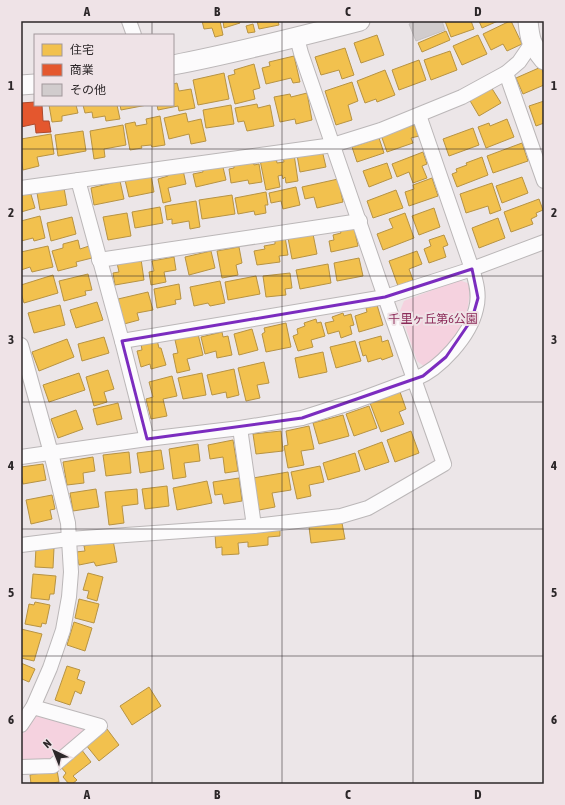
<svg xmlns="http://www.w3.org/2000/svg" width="565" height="805" font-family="'Asap Condensed','Noto Sans JP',sans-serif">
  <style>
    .green { fill: #f5d2df }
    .homes { fill: #f2c14e; stroke: #b79343 }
    .shops { fill: #e4572e; stroke: #ad492c }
    .building { fill: #d1cccd; stroke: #c6c2c3 }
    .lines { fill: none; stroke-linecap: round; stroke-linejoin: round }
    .street-casing { stroke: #bbb7b8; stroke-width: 16 }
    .secondary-casing { stroke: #bbb7b8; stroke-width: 21 }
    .street { stroke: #fcfbfc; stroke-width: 14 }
    .secondary { stroke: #fcfbfc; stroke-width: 19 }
    .marked { fill: none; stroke: #7b2cbf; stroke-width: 3; stroke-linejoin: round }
    .grid { fill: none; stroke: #2c2729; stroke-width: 1; stroke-opacity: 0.55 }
    .labels { text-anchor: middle; stroke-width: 4; stroke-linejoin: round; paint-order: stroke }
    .park-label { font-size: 12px; fill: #8c2b59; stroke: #efe3e7 }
    .neatline { fill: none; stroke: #2c2729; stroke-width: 1.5 }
    .grid-label { font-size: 13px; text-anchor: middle; font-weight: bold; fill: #2c2729 }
  </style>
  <rect width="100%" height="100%" fill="#ece6e8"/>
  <g class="green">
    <path d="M 459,280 L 470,284 C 469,295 469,306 466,316 C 460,334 439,354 425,367 L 417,361 L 400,311 L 404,301 Z"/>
    <path d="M 35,714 L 81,726 L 85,733 L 51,761 L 21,763 L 21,736 Z"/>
  </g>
  <g class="homes">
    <path d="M 202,21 L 220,21 L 223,35 L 215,37 L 212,28 L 204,29 Z"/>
    <path d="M 223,21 L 239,21 L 240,23 L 224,28 Z"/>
    <path d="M 257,21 L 278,21 L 279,25 L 259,29 Z"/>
    <path d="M 445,21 L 471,21 L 474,29 L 451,37 Z"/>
    <path d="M 479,21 L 498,21 L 482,28 Z"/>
    <path d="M 510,21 L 511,21 L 522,44 L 507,51 L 503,44 L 491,50 L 483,34 Z"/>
    <path d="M 253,24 L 255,32 L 248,33 L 246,26 Z"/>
    <path d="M 446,31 L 450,40 L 422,52 L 418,43 Z"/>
    <path d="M 377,35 L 384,55 L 361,63 L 354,43 Z"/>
    <path d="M 478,35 L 487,54 L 462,65 L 453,46 Z"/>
    <path d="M 345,48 L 354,75 L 342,79 L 339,70 L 321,75 L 315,57 Z"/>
    <path d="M 450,51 L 457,70 L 431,80 L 424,60 Z"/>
    <path d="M 294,56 L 300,82 L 293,83 L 291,78 L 266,84 L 262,68 L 270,66 L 269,62 Z"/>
    <path d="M 419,60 L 426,80 L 399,90 L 392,70 Z"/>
    <path d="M 254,64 L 260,88 L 253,90 L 255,99 L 235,104 L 228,76 L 235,74 L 234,70 Z"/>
    <path d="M 541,67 L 544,74 L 544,85 L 523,94 L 516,78 Z"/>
    <path d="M 385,70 L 395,95 L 377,102 L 376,99 L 365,103 L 357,81 Z"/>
    <path d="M 224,73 L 229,99 L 198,105 L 193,80 Z"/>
    <path d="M 352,82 L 358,101 L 348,105 L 352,120 L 336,125 L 325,91 Z"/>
    <path d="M 177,83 L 179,91 L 191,89 L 195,108 L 179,111 L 178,106 L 158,110 L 157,105 L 173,105 L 173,84 Z"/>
    <path d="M 491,87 L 501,103 L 479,116 L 469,99 Z"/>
    <path d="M 307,93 L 312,120 L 296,124 L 295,119 L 280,122 L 274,97 L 290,94 L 291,97 Z"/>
    <path d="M 544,101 L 544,123 L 536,126 L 529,106 Z"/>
    <path d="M 257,104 L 258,108 L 270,105 L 274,126 L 247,131 L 244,121 L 238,122 L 235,108 Z"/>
    <path d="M 49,105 L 76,105 L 78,113 L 62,116 L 62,121 L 52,122 Z"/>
    <path d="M 83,105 L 117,105 L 120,119 L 106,121 L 105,116 L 93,118 L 92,112 L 85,113 Z"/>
    <path d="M 120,105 L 147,105 L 121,110 Z"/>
    <path d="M 231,105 L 234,124 L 206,128 L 203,110 Z"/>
    <path d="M 186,113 L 188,122 L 201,119 L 206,141 L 191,144 L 189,134 L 169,139 L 164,118 Z"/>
    <path d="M 160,116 L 165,145 L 152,147 L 151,145 L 141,146 L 142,148 L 130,150 L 125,124 L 135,122 L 136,126 L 147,124 L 146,119 Z"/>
    <path d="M 507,119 L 514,137 L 486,148 L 478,127 L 489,123 L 490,126 Z"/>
    <path d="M 414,124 L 419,136 L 411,138 L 413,143 L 387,152 L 381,135 Z"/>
    <path d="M 123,125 L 126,145 L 104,149 L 105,157 L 94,159 L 90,131 Z"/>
    <path d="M 473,128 L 479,145 L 449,156 L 443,139 Z"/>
    <path d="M 83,131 L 86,151 L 58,156 L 55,135 Z"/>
    <path d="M 51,134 L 54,154 L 37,157 L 39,166 L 23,170 L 21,158 L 21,139 Z"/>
    <path d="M 379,138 L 384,153 L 357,162 L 352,147 Z"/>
    <path d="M 522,143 L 528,161 L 493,173 L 487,156 Z"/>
    <path d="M 322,150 L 326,167 L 300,172 L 297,155 Z"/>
    <path d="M 423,152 L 427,164 L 422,166 L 427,178 L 413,183 L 409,172 L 397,177 L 392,164 Z"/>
    <path d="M 294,154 L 298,181 L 286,183 L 285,177 L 283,179 L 282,175 L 278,176 L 280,187 L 266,190 L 260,160 L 276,157 L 277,163 L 284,162 L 283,156 Z"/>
    <path d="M 482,157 L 488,175 L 457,187 L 452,174 L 457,172 L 456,169 L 467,165 L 466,163 Z"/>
    <path d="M 253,161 L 254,165 L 259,164 L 262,182 L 249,184 L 248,180 L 231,183 L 229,169 L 234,168 L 234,164 Z"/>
    <path d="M 222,163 L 226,180 L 196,187 L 193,174 L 203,172 L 202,167 Z"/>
    <path d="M 387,163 L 392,178 L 369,187 L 363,171 Z"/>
    <path d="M 183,170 L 186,184 L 168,188 L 171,201 L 163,203 L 158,179 L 168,176 L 168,173 Z"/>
    <path d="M 151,175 L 154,192 L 129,197 L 125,180 Z"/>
    <path d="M 522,177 L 528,193 L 502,203 L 496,186 Z"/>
    <path d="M 432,178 L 438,196 L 409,206 L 405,192 L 414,189 L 413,185 Z"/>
    <path d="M 338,179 L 343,202 L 317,208 L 314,197 L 305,199 L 302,187 Z"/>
    <path d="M 120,181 L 124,199 L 94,205 L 91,188 Z"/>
    <path d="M 492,183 L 501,210 L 490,214 L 488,206 L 466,213 L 460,194 Z"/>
    <path d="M 296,187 L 300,205 L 283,209 L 281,201 L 271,203 L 269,193 Z"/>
    <path d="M 64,188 L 67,205 L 40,210 L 37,193 Z"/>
    <path d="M 396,190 L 403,208 L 373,218 L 367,201 Z"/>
    <path d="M 30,191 L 35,208 L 21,212 L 21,193 Z"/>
    <path d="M 266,192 L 268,205 L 265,205 L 266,213 L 255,215 L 254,211 L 238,214 L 235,198 Z"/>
    <path d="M 232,195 L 235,214 L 202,219 L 199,200 Z"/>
    <path d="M 539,199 L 543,210 L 536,213 L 537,216 L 531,219 L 533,224 L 511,232 L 504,212 Z"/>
    <path d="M 196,201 L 200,227 L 190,229 L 189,221 L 172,224 L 172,219 L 167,220 L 165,206 Z"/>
    <path d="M 160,207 L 163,223 L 135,228 L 132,212 Z"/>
    <path d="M 434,208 L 440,227 L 419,235 L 412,216 Z"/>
    <path d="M 127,213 L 131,236 L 108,240 L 103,217 Z"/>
    <path d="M 405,213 L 414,238 L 383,250 L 377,234 L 393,228 L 389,219 Z"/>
    <path d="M 40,216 L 45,238 L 34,241 L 33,238 L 21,241 L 21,221 Z"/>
    <path d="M 72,217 L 76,234 L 51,241 L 47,223 Z"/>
    <path d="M 498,218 L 505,238 L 479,248 L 472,228 Z"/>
    <path d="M 354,228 L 358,246 L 331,252 L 329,241 L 334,240 L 333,235 L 341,233 L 340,231 Z"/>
    <path d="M 313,234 L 317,254 L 292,259 L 288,238 Z"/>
    <path d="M 444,235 L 448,245 L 443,247 L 446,257 L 429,263 L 424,249 L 431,246 L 429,240 Z"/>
    <path d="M 285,237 L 288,255 L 279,256 L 280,262 L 257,265 L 254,251 L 265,249 L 264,246 L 275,244 L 275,239 Z"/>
    <path d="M 78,240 L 80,249 L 89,246 L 92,258 L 76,262 L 77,266 L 58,271 L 52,251 L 63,248 L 63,244 Z"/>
    <path d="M 48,246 L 53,267 L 32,272 L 30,267 L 21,270 L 21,252 Z"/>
    <path d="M 239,247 L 242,263 L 236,265 L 238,275 L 222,278 L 217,251 Z"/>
    <path d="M 211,251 L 215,268 L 189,275 L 185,257 Z"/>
    <path d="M 417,251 L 422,264 L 409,269 L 413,280 L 398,286 L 389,261 Z"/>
    <path d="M 174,257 L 176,270 L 164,272 L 166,282 L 151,285 L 149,272 L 154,271 L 152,261 Z"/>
    <path d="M 359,258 L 363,276 L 337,281 L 334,263 Z"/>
    <path d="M 141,259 L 144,280 L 115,285 L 113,273 L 119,272 L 117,263 Z"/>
    <path d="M 328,264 L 331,283 L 300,289 L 296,270 Z"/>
    <path d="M 290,273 L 292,288 L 285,289 L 286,295 L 266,297 L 263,276 Z"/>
    <path d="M 88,274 L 92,290 L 85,291 L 86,295 L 64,301 L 59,281 Z"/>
    <path d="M 53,275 L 58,293 L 24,303 L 21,293 L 21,285 Z"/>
    <path d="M 256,276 L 260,294 L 228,300 L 225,282 Z"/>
    <path d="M 220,281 L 225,303 L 210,306 L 208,303 L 194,306 L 190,287 Z"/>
    <path d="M 179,284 L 181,299 L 175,300 L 176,304 L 157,308 L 154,289 Z"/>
    <path d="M 148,292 L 153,310 L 137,313 L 139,320 L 124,324 L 118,299 Z"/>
    <path d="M 97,302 L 103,320 L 76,328 L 70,310 Z"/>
    <path d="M 60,305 L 65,325 L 34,333 L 28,313 Z"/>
    <path d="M 377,305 L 383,325 L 359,332 L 355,316 L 367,312 L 366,308 Z"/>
    <path d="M 343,313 L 344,316 L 351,314 L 354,325 L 350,326 L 352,334 L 341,338 L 339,331 L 328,334 L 325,323 L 334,321 L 332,317 Z"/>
    <path d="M 316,319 L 317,323 L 321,322 L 325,336 L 311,340 L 313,347 L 298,351 L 293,336 L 298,334 L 297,329 L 305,326 L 304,323 Z"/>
    <path d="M 286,323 L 291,347 L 266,352 L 262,334 L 265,332 L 264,328 Z"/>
    <path d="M 252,329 L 258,350 L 239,355 L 234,334 Z"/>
    <path d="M 222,332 L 223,337 L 228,336 L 232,355 L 217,358 L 216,351 L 205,354 L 201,337 Z"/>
    <path d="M 198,334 L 203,355 L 187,359 L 190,370 L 177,373 L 173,354 L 178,353 L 175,340 Z"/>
    <path d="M 381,336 L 382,342 L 388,340 L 393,356 L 382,360 L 381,358 L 368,362 L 366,355 L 363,356 L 359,342 Z"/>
    <path d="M 104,337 L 109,353 L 82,361 L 78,344 Z"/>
    <path d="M 67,339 L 74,357 L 39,371 L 32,352 Z"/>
    <path d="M 157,340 L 159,348 L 161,348 L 166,365 L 151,369 L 150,364 L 141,367 L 137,351 L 142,350 L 141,344 Z"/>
    <path d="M 355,341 L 361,361 L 336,368 L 330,347 Z"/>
    <path d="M 323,352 L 327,372 L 299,378 L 295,358 Z"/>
    <path d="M 264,362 L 269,383 L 257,385 L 260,398 L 246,401 L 238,368 Z"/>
    <path d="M 234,369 L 239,395 L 227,398 L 226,392 L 212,395 L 207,375 Z"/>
    <path d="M 108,370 L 114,389 L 104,392 L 107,402 L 94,406 L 86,377 Z"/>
    <path d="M 79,373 L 85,390 L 49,402 L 43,385 Z"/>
    <path d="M 202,373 L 206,395 L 183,399 L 178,378 Z"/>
    <path d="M 172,376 L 177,396 L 163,399 L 167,416 L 151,419 L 146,399 L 153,397 L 149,382 Z"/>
    <path d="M 400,392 L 406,409 L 399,412 L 404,424 L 381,432 L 370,403 Z"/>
    <path d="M 118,403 L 122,419 L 97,425 L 93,409 Z"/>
    <path d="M 369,406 L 377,428 L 354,436 L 346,414 Z"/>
    <path d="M 76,410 L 83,429 L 58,438 L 51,419 Z"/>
    <path d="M 343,415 L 349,436 L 319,444 L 313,423 Z"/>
    <path d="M 309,426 L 314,449 L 301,451 L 304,465 L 288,468 L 284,446 L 288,445 L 286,431 Z"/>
    <path d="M 281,431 L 283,451 L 256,454 L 253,434 Z"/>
    <path d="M 411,431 L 419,453 L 395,462 L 387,440 Z"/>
    <path d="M 233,440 L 238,471 L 225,473 L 223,457 L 210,459 L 208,445 Z"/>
    <path d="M 382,442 L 389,462 L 365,470 L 358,451 Z"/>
    <path d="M 198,444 L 200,461 L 184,463 L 186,477 L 173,479 L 169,449 Z"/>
    <path d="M 161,450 L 164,469 L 140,473 L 137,453 Z"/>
    <path d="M 129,452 L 131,473 L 106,476 L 103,455 Z"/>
    <path d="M 355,453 L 360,471 L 328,480 L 323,463 Z"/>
    <path d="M 93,457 L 95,471 L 83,473 L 84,483 L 67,485 L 63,462 Z"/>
    <path d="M 43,464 L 46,480 L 23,484 L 21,474 L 21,467 Z"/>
    <path d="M 320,466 L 324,482 L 309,485 L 311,496 L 297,499 L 291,472 Z"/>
    <path d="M 288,472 L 291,490 L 272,493 L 275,507 L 259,510 L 253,478 Z"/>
    <path d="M 239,478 L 242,501 L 224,504 L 222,494 L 215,495 L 213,482 Z"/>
    <path d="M 207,481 L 212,503 L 177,510 L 173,488 Z"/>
    <path d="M 167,486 L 169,506 L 145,509 L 142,489 Z"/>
    <path d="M 96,489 L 99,507 L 73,511 L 70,493 Z"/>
    <path d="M 137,489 L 138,504 L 122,506 L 124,523 L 109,525 L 105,492 Z"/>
    <path d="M 52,495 L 55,509 L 50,510 L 52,519 L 31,524 L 26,500 Z"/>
    <path d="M 342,523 L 345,539 L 311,543 L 309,527 Z"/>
    <path d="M 280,528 L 280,536 L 268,537 L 268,545 L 248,547 L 248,542 L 238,543 L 239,554 L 222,555 L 222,547 L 216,548 L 215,534 Z"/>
    <path d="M 113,540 L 117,562 L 96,566 L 94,562 L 79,565 L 76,552 L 85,551 L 84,546 Z"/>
    <path d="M 36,547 L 54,548 L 53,568 L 35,567 Z"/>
    <path d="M 88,573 L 103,577 L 97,601 L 87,598 L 89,591 L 83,590 Z"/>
    <path d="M 33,574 L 56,576 L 54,594 L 50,594 L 49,600 L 31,598 Z"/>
    <path d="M 79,599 L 99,604 L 94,623 L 75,618 Z"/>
    <path d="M 35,602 L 50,605 L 46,624 L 42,623 L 41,627 L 25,624 L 29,604 L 34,605 Z"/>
    <path d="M 74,622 L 92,628 L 85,651 L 67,645 Z"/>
    <path d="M 21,629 L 42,634 L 34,661 L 21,658 Z"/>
    <path d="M 21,663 L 35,669 L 29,682 L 22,679 L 21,682 Z"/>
    <path d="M 67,666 L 80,670 L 77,679 L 85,682 L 81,694 L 75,691 L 70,705 L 55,700 Z"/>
    <path d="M 149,687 L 161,706 L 132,725 L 120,706 Z"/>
    <path d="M 107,729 L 119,745 L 99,761 L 86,745 Z"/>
    <path d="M 81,749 L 91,762 L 73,776 L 77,780 L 72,784 L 69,784 L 63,777 L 66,773 L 60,766 Z"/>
    <path d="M 57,770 L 59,782 L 45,784 L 31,784 L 30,775 Z"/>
  </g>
  <path class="shops" d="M 35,102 L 35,105 L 42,105 L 43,121 L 49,121 L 51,132 L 36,133 L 35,124 L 21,127 L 21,103 Z"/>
  <path class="building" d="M 417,21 L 442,21 L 445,30 L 416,41 L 409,24 Z"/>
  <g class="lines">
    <g class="street-casing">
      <g id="street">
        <path d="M 129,21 L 134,35"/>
        <path d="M 506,73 L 544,181"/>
        <path d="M 78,180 L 122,341 L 147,439"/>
        <path d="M 21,188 L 333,145 L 381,130 L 462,97 L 506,73 L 519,62 L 532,43"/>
        <path d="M 99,260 L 360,221"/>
        <path d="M 122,341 L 385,297 L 472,269 L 544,242"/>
        <path d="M 21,345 L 51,453 L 68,523 L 71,572 L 69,597 L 63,630 L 50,668 L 33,707 L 21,725"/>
        <path d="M 240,428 L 254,526"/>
        <path d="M 21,457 L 147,439 L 240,428 L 302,418 L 356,401 L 415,379 C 440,369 470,336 476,309 C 480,295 476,281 472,269 L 419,115"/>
        <path d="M 21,545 L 69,539 L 254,526 L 341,516 L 368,508 L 389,496 L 444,464 L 385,297 L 301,53 L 297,38"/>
        <path d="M 21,767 L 53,766 L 100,726 L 33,707"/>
      </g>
    </g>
    <g class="secondary-casing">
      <g id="secondary">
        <path d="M 528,21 C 530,41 531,44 544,60"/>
        <path d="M 173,65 C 236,53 298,37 360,21"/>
        <path d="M 21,85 L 35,84"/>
      </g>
    </g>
    <use href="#street" class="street"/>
    <use href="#secondary" class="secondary"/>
  </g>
  <path class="marked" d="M 472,269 L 478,298 L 472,319 L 446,357 L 423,376 L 302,418 L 147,439 L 122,341 L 385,297 Z"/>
  <path class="grid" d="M 152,21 L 152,35M 282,21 L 282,784M 413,21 L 413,784M 152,105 L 152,784M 21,149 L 544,149M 21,276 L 544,276M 21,402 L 544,402M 21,529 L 544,529M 21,656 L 544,656"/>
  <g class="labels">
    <g class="park-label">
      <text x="433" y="323">千里ヶ丘第6公園</text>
    </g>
  </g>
  <rect width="565" height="805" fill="none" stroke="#efe3e7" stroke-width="44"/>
  <rect x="34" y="34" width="140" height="72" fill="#efe3e7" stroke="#a1989b"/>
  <rect x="42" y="44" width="20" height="12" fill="#f2c14e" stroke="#a1989b"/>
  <text x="70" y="54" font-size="12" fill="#2c2729">住宅</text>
  <rect x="42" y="64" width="20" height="12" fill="#e4572e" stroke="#a1989b"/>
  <text x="70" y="74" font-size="12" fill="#2c2729">商業</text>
  <rect x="42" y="84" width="20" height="12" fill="#d1cccd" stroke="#a1989b"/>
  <text x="70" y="94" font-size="12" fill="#2c2729">その他</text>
  <g transform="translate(54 751) rotate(317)" stroke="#efe3e7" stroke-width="3" paint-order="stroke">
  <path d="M0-3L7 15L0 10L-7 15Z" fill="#2c2729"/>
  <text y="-6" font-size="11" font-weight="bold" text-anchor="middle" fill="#2c2729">N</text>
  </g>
  <rect x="22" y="22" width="521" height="761" class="neatline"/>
  <g class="grid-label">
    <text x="87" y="16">A</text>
    <text x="217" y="16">B</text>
    <text x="348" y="16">C</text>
    <text x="478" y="16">D</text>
    <text x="11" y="90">1</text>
    <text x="554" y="90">1</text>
    <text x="11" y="217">2</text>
    <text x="554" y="217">2</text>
    <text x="11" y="344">3</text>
    <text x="554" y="344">3</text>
    <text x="11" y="470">4</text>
    <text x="554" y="470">4</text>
    <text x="11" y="597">5</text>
    <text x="554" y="597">5</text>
    <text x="11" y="724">6</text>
    <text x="554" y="724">6</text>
    <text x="87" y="799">A</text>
    <text x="217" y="799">B</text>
    <text x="348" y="799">C</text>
    <text x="478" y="799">D</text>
  </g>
</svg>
